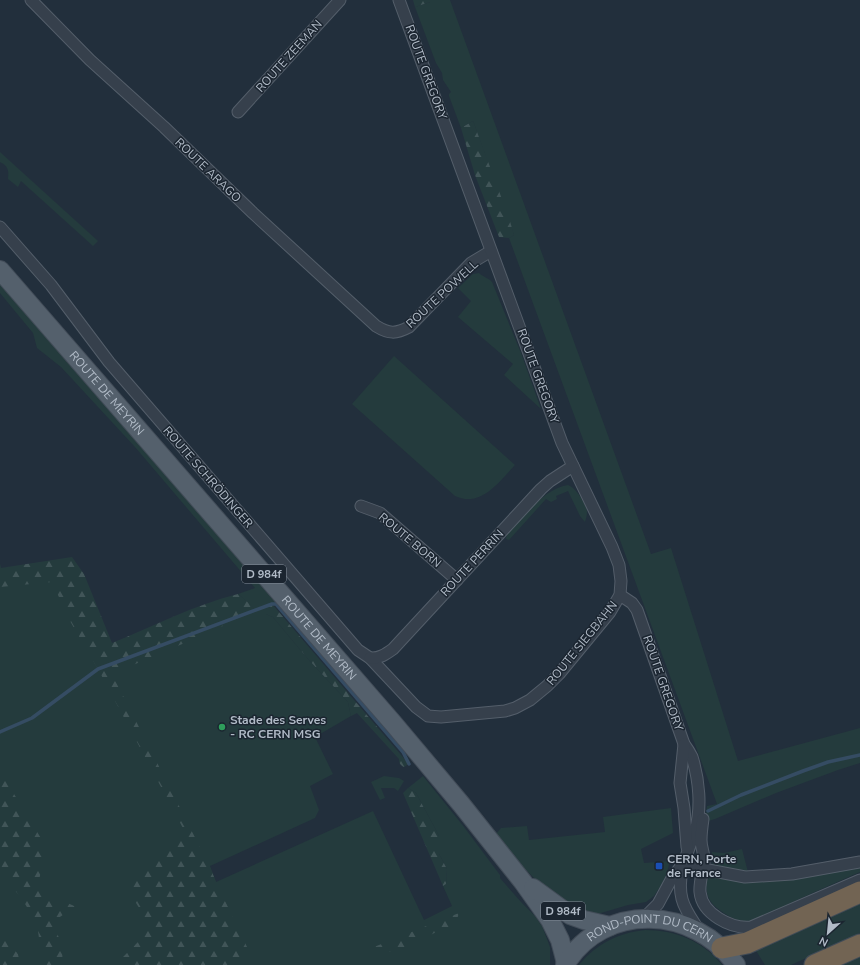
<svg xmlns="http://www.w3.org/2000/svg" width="860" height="965" font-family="'Nunito Sans',sans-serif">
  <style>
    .grass { fill: #243b3d }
    .forest { fill: url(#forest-firs) }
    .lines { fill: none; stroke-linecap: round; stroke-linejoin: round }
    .stream { stroke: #354c63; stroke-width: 3.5 }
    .street-casing { stroke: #545e6a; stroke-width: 13 }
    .primary-casing { stroke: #424c58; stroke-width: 20 }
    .highway-casing { stroke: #414b57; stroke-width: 23 }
    .street { stroke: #36404c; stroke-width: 11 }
    .primary { stroke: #54606c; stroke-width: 18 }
    .highway { stroke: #726453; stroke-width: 21 }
    .leisure-dot { fill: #2e9e5b; stroke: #1b2530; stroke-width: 1.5 }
    .transit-dot { fill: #1a4fb4; stroke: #1b2530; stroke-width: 1.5 }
    .labels { text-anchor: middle; stroke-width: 3; stroke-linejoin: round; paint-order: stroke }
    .shield { fill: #1b2530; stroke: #848e9a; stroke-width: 1 }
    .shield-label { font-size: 11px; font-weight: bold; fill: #b1bbc7 }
    .street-label { font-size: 12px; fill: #b1bbc7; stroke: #1b2530 }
    .poi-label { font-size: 12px; font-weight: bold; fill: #b1bbc7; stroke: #1b2530; text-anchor: start }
  </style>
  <defs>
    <pattern id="forest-firs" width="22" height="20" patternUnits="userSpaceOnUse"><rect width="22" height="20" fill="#243b3d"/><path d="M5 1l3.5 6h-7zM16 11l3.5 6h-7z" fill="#415558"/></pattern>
  </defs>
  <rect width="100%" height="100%" fill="#222f3c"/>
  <g class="grass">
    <path d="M 430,0 L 450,0 L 651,554 L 671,548 L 738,761 L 860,728 L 860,763 L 838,770 L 776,793 L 715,819 L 705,822 L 707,806 L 717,804 L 509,238 L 514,235 L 473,121 L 461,128 L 449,96 L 449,94 L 451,92 L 443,80 L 442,73 L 436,63 L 415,7 L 430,2 Z"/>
    <path d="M 0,152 L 98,241 L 93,246 L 21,181 L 18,187 L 8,179 C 9,170 8,166 0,162 Z"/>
    <path d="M 479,273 C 481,276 489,278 492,282 L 521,353 L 541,409 L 504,375 L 513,364 L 458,317 L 471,301 L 458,288 L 473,274 Z"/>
    <path d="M 0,282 L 278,602 L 272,604 L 266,614 L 273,617 L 308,659 L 348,702 L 351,716 L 315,737 L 333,774 L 310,786 L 319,810 L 315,818 L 210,866 L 216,882 L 373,811 L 424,920 L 452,906 L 443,886 L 446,884 L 447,869 L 439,854 L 439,836 L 416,793 L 408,788 L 423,776 L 464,827 L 500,875 L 500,878 L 521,902 L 535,916 L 542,926 L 550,947 L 550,965 L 0,965 L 0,580 L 59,574 L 106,665 L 256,610 L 238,594 L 255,588 L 135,447 L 61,367 L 37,348 L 33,333 L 0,293 Z"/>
    <path d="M 394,356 L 515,465 C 499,482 481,508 455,496 L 352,404 Z"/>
    <path d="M 568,485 C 576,488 586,503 587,512 C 587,515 586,519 585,522 L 580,516 L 568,491 L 556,496 L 557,499 L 551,502 L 546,499 L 509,540 L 506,539 C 506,532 513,526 518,521 C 532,507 548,488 568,485 Z"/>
    <path d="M 384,776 L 399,778 L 404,781 L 398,791 L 394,788 L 381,788 L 385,798 L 380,800 L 371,782 Z"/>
    <path d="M 671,808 L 673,833 L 641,849 L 644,863 L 670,861 L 667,872 L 663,882 L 654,896 L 646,902 L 628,905 L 601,913 L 583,915 L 540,884 L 516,860 L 495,835 L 501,828 L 527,826 L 529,840 L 605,832 L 603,817 Z"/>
    <path d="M 742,849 L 748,872 L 735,871 L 713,867 L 712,852 L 724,853 Z"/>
    <path d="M 860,866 L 860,872 C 838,882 816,891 795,901 C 780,908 764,920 747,921 C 736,922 725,914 717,908 C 706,900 704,887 709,875 Z"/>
    <path d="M 860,899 L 860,933 L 791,965 L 765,965 L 755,949 Z"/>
    <path d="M 645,930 C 675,930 703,941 722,965 L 579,965 C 596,944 618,933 645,930 Z"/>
    <path d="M 860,954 L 860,965 L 835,965 Z"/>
  </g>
  <g class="forest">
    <path d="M 413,0 L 430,0 L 430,2 L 415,7 Z"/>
    <path d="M 473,121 L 509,218 L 514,235 L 509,238 L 499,237 L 475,175 L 461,128 Z"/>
    <path d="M 72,557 L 84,574 L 112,643 C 154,626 194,605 238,594 L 257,610 L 223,623 L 222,627 L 112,674 L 210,867 L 216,882 L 247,947 L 243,965 L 122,965 L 123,957 L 138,942 L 142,926 L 141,911 L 133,898 L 131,880 L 166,849 L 164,847 L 184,830 L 98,669 L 70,621 L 52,582 L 0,587 L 0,564 L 1,568 Z"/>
    <path d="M 272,604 L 407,762 L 407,765 L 404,767 C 400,765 399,763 399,759 L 357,713 L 351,716 L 348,702 L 308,659 L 273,617 L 266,614 L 266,606 Z"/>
    <path d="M 0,771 L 42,840 L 47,858 C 41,870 38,878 39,891 L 79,908 L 66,913 L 52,922 L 63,947 L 62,962 L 65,965 L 40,965 L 45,950 L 39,938 L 38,931 C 33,919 27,905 19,895 C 6,879 0,877 1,854 L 0,854 Z"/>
    <path d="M 408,788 L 416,793 L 439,836 L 439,854 L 447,869 L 446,884 L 443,886 L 403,793 Z"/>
    <path d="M 459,913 L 455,925 L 436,932 L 424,939 L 415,947 L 376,954 L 374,947 Z"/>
    <path d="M 0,926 L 7,941 L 18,954 L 20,965 L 0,965 Z"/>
  </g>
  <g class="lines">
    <g class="stream">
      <path d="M 0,732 L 32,718 L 98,669 L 272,604 L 276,604 L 403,752 L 409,764"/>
      <path d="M 708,811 L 741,795 L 803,771 L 828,762 L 860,755"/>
    </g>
    <g class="street-casing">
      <g id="street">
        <path d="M 31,0 L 90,60 L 164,127 L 253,213 L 376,326 C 389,334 396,334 409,327 L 471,263 L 491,251"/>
        <path d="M 238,112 L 340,0"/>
        <path d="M 0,227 L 51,285 L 109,362 L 358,650 L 370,658 L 416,707 L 428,716 L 441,717 L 505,711 L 515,708 L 530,700 L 547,686 L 559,674 L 610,612 L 620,595 L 621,581 L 619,565 L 612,547 L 562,443 L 399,0"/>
        <path d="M 361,506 L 380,513 L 457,580"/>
        <path d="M 620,595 L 632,603 L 637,610 L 684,744 C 687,748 690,753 692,757 C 699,779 702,808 695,831 C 688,853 676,875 682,899 C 685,911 694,922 700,932"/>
        <path d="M 370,658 C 379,659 386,654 393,649 L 541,489 L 550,481 L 573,466"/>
        <path d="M 684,744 L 680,783 L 684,808 L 687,847"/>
        <path d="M 703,819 C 702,826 701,833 701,840 C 701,847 704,853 704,859 C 704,870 699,881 700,892 C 702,914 731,929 751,927 L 860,880"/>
        <path d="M 682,865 L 745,877 L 792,874 L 860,862"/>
        <path d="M 643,919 L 658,904 L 672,878 L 682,865"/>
      </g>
    </g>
    <g class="primary-casing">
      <g id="primary">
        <path id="s1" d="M 0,270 L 393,723 L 461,804 L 523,882 L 550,920 L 560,940 L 566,963"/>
        <path d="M 533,888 L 570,915 L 584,920 L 610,926"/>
        <path id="s2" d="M 565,965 C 604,901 695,906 736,965"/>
      </g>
    </g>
    <g class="highway-casing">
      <g id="highway">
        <path d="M 722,948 L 747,943 L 860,892"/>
        <path d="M 815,965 L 860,945"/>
      </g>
    </g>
    <use href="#street" class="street"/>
    <use href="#primary" class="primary"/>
    <use href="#highway" class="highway"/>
  </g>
  <circle class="leisure-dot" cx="222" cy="727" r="4"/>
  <rect class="transit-dot" x="655" y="862" width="8" height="8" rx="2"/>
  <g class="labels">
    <g class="shield">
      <rect x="242" y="565" width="44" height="18" rx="3"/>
      <rect x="541" y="902" width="44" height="18" rx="3"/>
    </g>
    <g class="shield-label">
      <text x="264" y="578">D 984f</text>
      <text x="563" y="915">D 984f</text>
    </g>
    <g class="street-label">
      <text transform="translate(289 56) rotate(-48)" y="4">ROUTE ZEEMAN</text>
      <text transform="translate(426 72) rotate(70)" y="4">ROUTE GREGORY</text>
      <text transform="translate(208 170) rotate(44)" y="4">ROUTE ARAGO</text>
      <text transform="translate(442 294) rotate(-43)" y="4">ROUTE POWELL</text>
      <text transform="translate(538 376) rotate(70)" y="4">ROUTE GREGORY</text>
      <text dy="4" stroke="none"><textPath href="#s1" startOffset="163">ROUTE DE MEYRIN</textPath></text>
      <text transform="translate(208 477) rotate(49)" y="4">ROUTE SCHRÖDINGER</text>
      <text transform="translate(410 540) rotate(40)" y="4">ROUTE BORN</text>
      <text transform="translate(472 563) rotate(-47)" y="4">ROUTE PERRIN</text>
      <text dy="4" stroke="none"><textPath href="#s1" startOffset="487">ROUTE DE MEYRIN</textPath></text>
      <text transform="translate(582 643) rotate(-51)" y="4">ROUTE SIEGBAHN</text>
      <text transform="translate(663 683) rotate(71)" y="4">ROUTE GREGORY</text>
      <text dy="4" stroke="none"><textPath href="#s2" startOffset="101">ROND-POINT DU CERN</textPath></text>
    </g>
    <g class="poi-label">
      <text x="230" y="724">Stade des Serves<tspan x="230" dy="14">- RC CERN MSG</tspan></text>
      <text x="667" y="863">CERN, Porte<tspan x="667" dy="14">de France</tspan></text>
    </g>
  </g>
  <g transform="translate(828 933) rotate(207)" stroke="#1b2530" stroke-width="3" paint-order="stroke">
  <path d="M0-3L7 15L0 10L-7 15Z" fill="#b1bbc7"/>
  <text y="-6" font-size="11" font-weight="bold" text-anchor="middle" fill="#b1bbc7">N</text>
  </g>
</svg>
